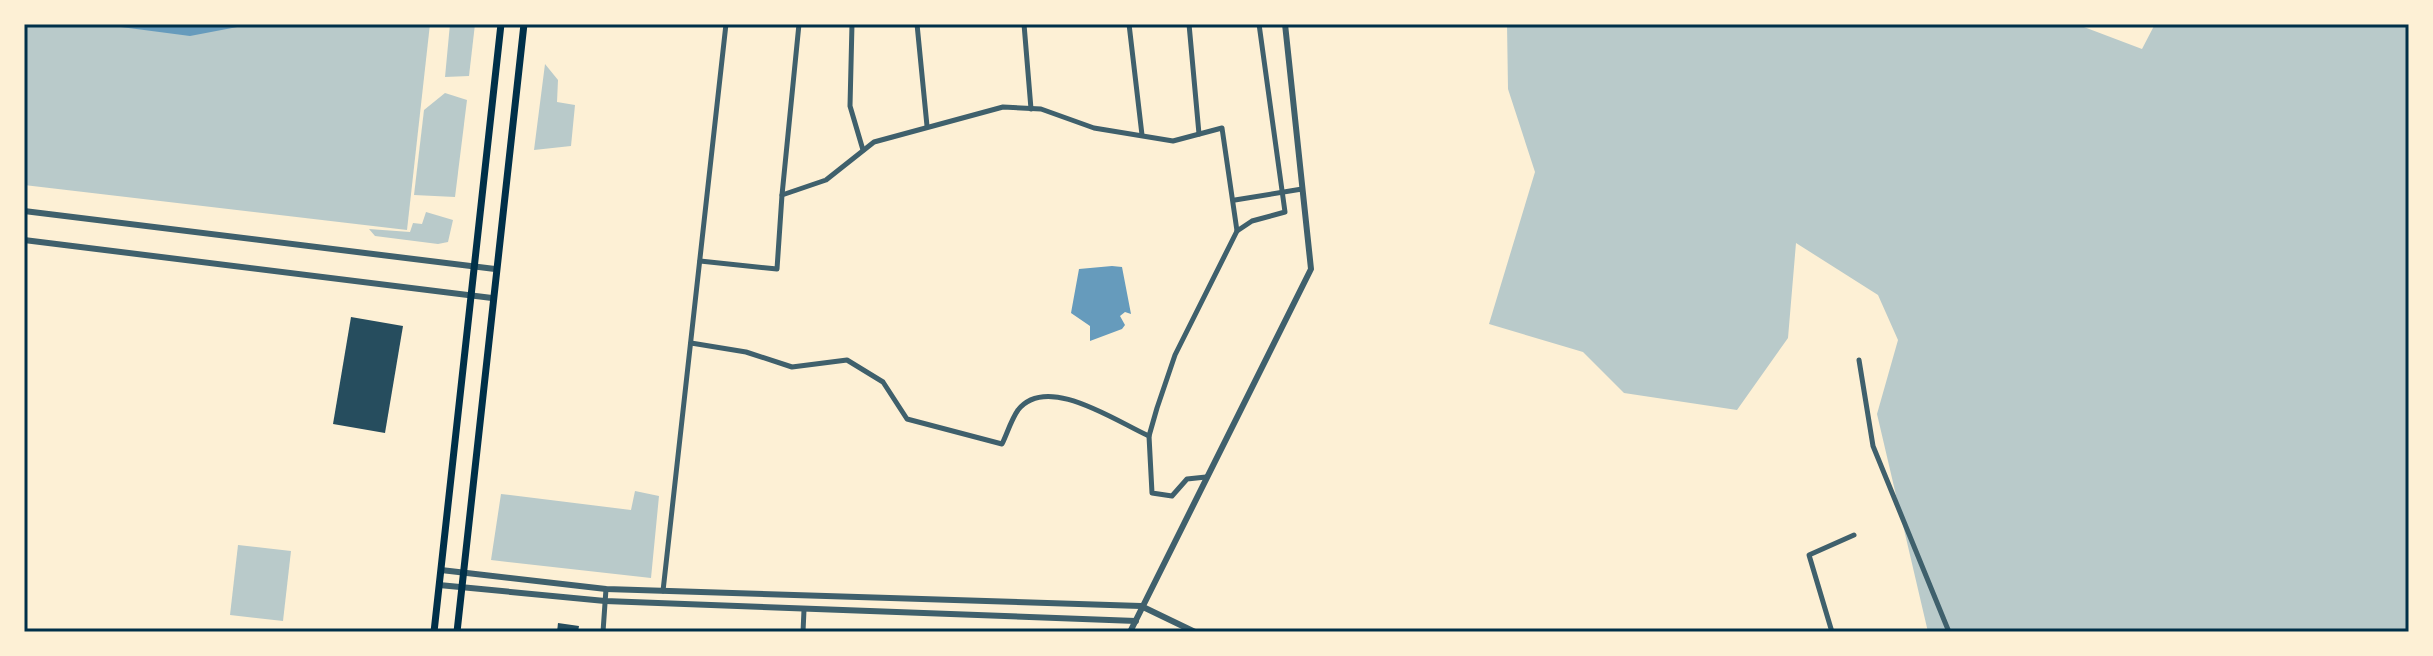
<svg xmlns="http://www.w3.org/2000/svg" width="2433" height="656" font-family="Arial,sans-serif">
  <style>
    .green { fill: #b9caca }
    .water { fill: #669bbc }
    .building { fill: #264d5e }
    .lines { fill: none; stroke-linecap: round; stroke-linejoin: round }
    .minor { stroke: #3f606c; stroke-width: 5 }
    .tertiary { stroke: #3f606c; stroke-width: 6 }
    .secondary { stroke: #003049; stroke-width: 7 }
    .neatline { fill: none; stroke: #003049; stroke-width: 3 }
  </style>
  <rect width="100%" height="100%" fill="#fdf0d5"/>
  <g class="green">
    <path d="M 24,24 L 430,24 L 407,230 L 24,185 Z"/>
    <path d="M 450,24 L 475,24 L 469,76 L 445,77 Z"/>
    <path d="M 1507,24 L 2076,24 L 2142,49 L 2155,24 L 2409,24 L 2409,632 L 1928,632 L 1877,414 L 1898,340 L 1878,295 L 1796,243 L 1788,338 L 1737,410 L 1624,393 L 1583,352 L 1489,324 L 1535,172 L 1508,89 Z"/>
    <path d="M 545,64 L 558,80 L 557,102 L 575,105 L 571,146 L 534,150 Z"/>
    <path d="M 445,93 L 467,100 L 455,197 L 414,195 L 424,110 Z"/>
    <path d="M 426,212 L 453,220 L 448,242 L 438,244 L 375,236 L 369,229 L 410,232 L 413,223 L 422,224 Z"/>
    <path d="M 635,491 L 659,496 L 651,578 L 491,560 L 501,494 L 631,510 Z"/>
    <path d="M 238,545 L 291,551 L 283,621 L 230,615 Z"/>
  </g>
  <g class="water">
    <path d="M 98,24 L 253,24 L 190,36 Z"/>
    <path d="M 1112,266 L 1122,267 L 1131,314 L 1125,312 L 1120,316 L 1125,325 L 1122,329 L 1090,341 L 1090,326 L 1071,313 L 1079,269 Z"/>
  </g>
  <g class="building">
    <path d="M 351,317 L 403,326 L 385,433 L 333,424 Z"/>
    <path d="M 558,623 L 579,626 L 578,632 L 557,632 Z"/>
  </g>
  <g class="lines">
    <g class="minor">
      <path d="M 852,24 L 850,106 L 863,150"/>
      <path d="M 917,24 L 927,126"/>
      <path d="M 1024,24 L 1031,109"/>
      <path d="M 1129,24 L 1142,135"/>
      <path d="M 1189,24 L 1199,134"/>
      <path d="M 782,195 L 799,24"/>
      <path d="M 1235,200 L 1302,189"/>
      <path d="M 1237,231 L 1252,221 L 1285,212 L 1259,24"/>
      <path d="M 700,261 L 777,269 L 782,195 L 826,180 L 874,142 L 1003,107 L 1041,109 L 1094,128 L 1173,141 L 1222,128 L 1237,231 L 1175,355 L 1157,408 L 1149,436 L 1152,493 L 1172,496 L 1187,479 L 1206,477"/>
      <path d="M 691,343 L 746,352 L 792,367 L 847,360 L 883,382 L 907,419 L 1002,444 C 1007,434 1011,420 1018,410 C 1047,373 1117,422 1149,436"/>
      <path d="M 1859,360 L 1873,446 L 1949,632"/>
      <path d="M 663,591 L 726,24"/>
      <path d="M 603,632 L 606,589"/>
      <path d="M 803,632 L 804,610"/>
      <path d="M 1832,632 L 1809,555 L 1854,535"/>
    </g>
    <g class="tertiary">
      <path d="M 24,211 L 495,269"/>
      <path d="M 24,240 L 492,298"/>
      <path d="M 441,570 L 606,589 L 1141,606 L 1195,632"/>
      <path d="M 439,585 L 605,601 L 1136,621"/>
      <path d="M 1130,632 L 1311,269 L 1285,24"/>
    </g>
    <g class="secondary">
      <path d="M 434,632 L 501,24"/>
      <path d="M 457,632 L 524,24"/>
    </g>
  </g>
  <rect width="2433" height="656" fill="none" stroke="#fdf0d5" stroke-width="52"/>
  <rect x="26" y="26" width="2381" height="604" class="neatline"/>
</svg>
